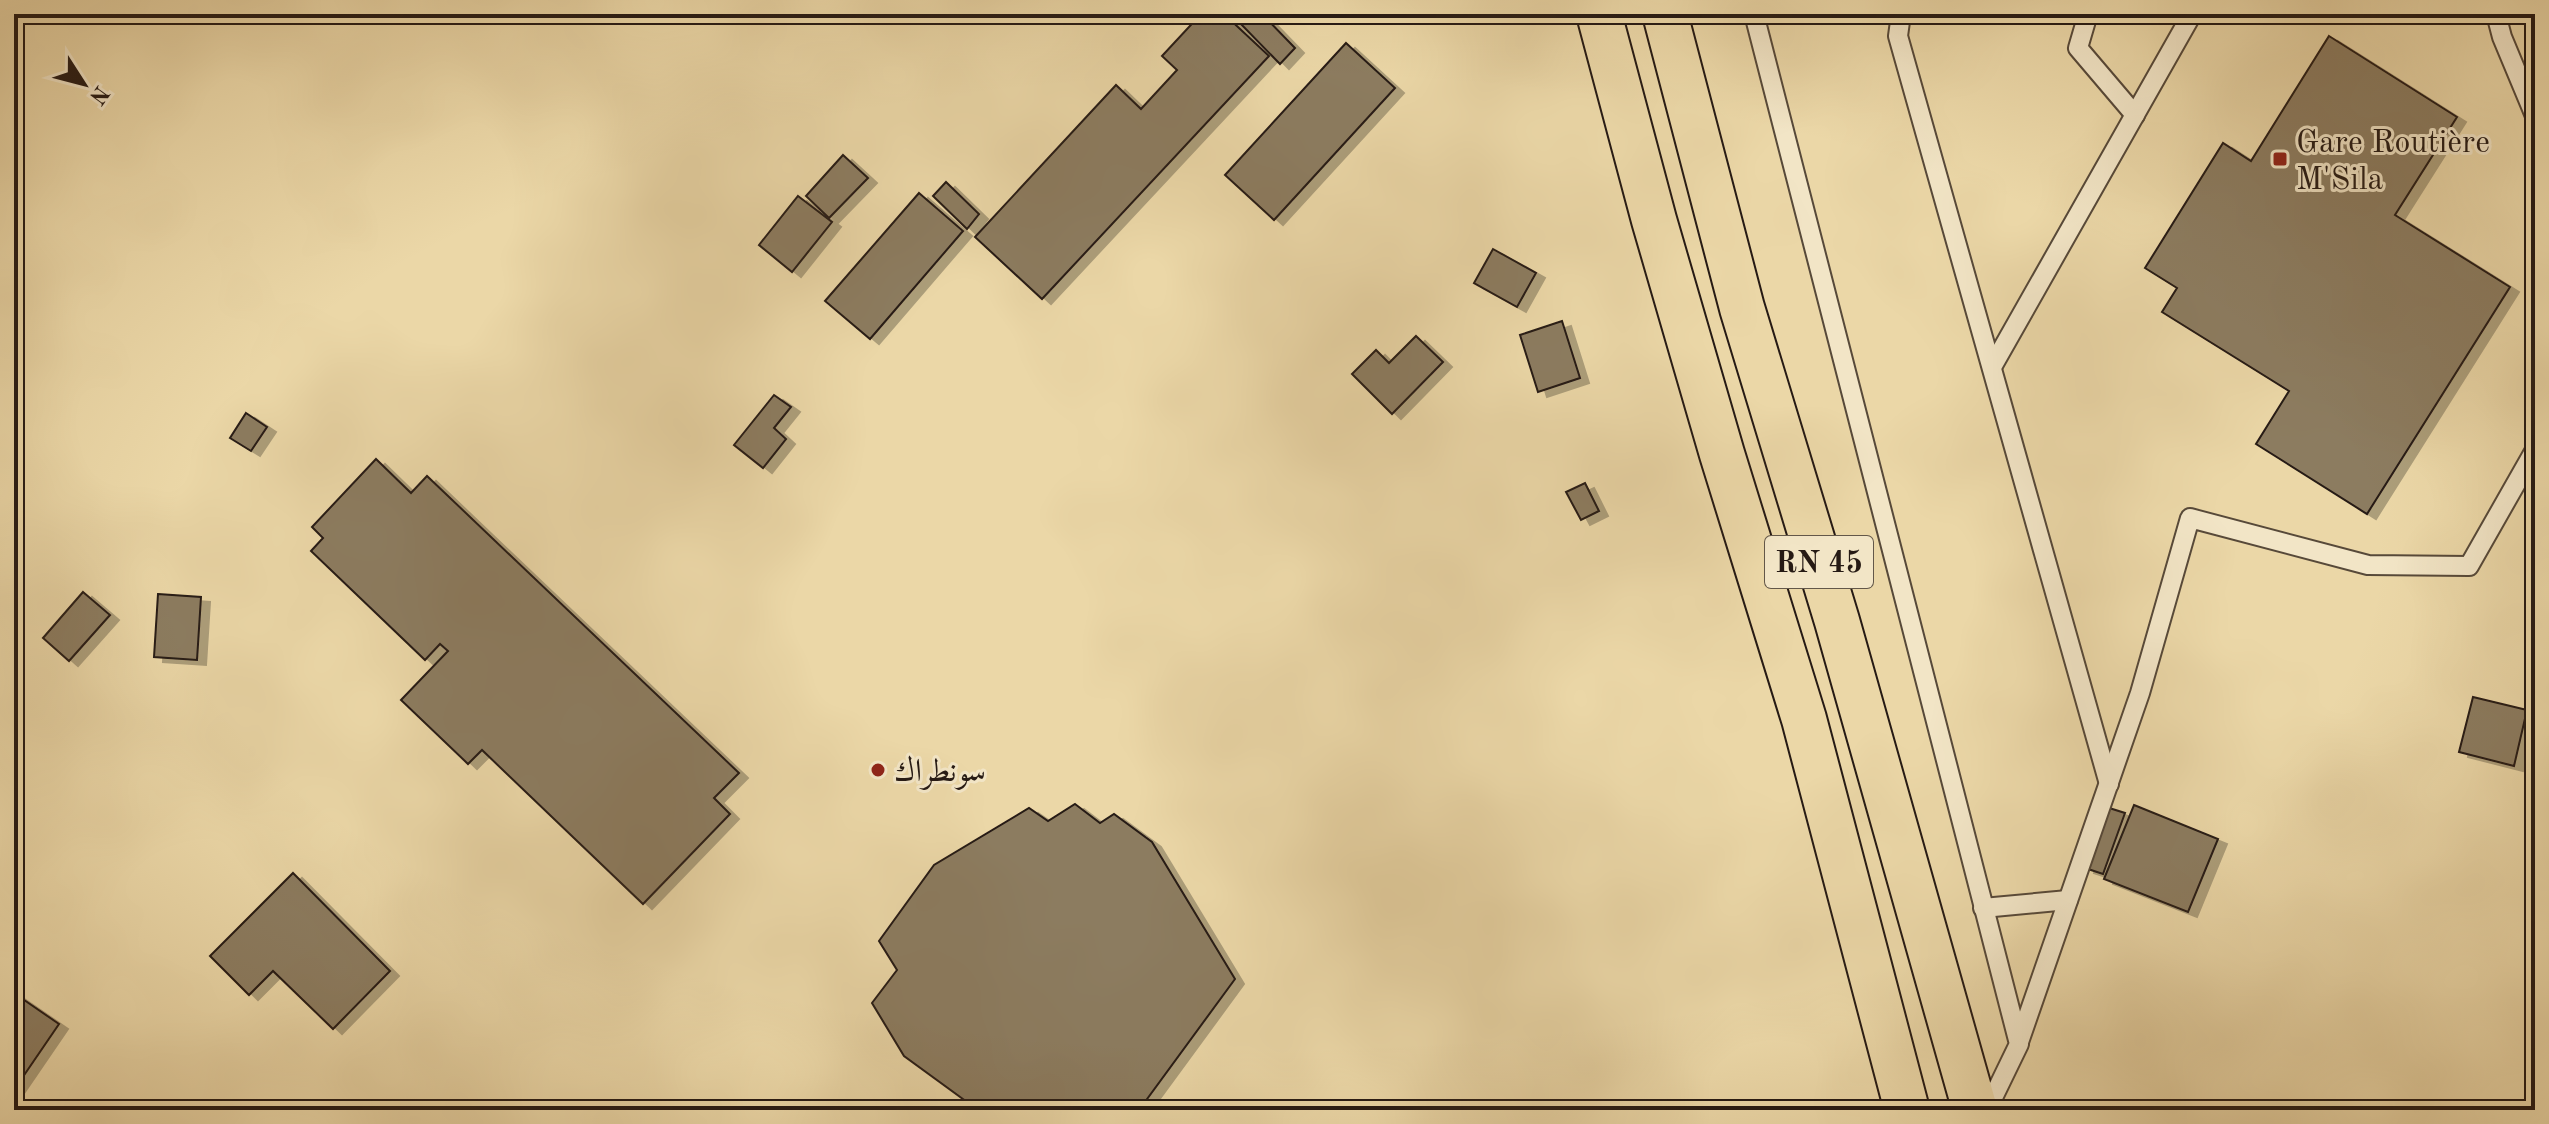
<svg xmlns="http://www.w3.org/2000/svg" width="2549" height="1124" font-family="'Old Standard TT',Amiri,serif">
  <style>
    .building { fill: #8c7c60; stroke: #261a14; stroke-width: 2; filter: url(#shadow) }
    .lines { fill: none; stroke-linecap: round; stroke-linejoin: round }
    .lane-casing { stroke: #574939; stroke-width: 22 }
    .highway-casing { stroke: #261a14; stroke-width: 48 }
    .lane { stroke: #f2e5c6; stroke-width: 18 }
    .highway { stroke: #ebd7a7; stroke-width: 44 }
    .poi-dot { fill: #8f2418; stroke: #f2e5c6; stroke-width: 3 }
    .labels { text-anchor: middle; stroke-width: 6; stroke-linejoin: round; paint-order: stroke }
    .shield { fill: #f2e5c6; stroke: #635749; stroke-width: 2 }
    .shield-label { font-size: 30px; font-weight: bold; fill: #261a14 }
    .poi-label { font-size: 32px; fill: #261a14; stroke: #f2e5c6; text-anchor: start }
  </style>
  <defs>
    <filter id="shadow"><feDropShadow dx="9" dy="5" stdDeviation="0" flood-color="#0004"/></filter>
  </defs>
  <rect width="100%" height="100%" fill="#ebd7a7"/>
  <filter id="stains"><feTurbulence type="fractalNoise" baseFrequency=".0025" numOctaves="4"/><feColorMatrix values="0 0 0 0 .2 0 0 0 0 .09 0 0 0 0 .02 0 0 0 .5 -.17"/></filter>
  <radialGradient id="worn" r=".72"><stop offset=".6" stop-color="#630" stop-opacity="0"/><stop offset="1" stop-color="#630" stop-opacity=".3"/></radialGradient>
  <g class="building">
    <path d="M 1201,14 L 1224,14 L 1269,56 L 1042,299 L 975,237 L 1116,85 L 1141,109 L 1177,70 L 1162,56 Z"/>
    <path d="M 1243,14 L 1262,14 L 1295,48 L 1280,64 L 1237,20 Z"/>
    <path d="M 2329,36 L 2457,117 L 2395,215 L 2510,287 L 2367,514 L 2256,444 L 2289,391 L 2162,312 L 2177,288 L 2145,268 L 2223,143 L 2251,161 Z"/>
    <path d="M 1346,43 L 1395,88 L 1274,220 L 1225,175 Z"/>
    <path d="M 843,155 L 868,178 L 829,218 L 806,196 Z"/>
    <path d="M 946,182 L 979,214 L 967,229 L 933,196 Z"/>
    <path d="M 919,193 L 963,231 L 870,339 L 825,301 Z"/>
    <path d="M 798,196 L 832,222 L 792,272 L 759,245 Z"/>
    <path d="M 1493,249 L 1536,273 L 1517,307 L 1474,283 Z"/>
    <path d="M 1562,321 L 1580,378 L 1538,392 L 1520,335 Z"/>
    <path d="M 1416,336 L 1443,362 L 1392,414 L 1352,374 L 1376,350 L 1389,363 Z"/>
    <path d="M 774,395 L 791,407 L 774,428 L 786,439 L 763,468 L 734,445 Z"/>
    <path d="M 246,413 L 267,427 L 251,451 L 230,438 Z"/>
    <path d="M 376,459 L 411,493 L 427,476 L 739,773 L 714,798 L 730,814 L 643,904 L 482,750 L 468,764 L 401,700 L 448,651 L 440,644 L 425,660 L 311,551 L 323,538 L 312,527 Z"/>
    <path d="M 1585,483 L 1599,511 L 1581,520 L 1566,492 Z"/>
    <path d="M 83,592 L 110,615 L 69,661 L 43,638 Z"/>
    <path d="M 158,594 L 201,597 L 197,660 L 154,657 Z"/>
    <path d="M 2473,697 L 2527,710 L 2514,766 L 2459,752 Z"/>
    <path d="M 1075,804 L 1100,823 L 1114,814 L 1152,842 L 1235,979 L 1139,1110 L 978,1110 L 904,1056 L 872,1003 L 897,970 L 879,941 L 934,865 L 1029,808 L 1048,821 Z"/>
    <path d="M 2134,805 L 2218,839 L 2188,912 L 2104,879 Z"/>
    <path d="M 2106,807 L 2125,813 L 2103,874 L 2085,868 Z"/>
    <path d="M 293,873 L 390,971 L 333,1029 L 273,971 L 249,995 L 210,956 Z"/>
    <path d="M 14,993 L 59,1024 L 16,1087 L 14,1085 Z"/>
  </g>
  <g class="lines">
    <g class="lane-casing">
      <g id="lane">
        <path d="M 1754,14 L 2019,1044 L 1987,1110"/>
        <path d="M 1901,14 L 1898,36 L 2109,784"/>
        <path d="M 2088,14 L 2078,48 L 2135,115"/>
        <path d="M 2496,14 L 2502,37 L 2535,116"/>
        <path d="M 1992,367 L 2192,14"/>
        <path d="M 1983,908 L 2068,900"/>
        <path d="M 2019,1042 L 2140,693 L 2190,518 L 2368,565 L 2469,566 L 2535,450"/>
      </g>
    </g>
    <g class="highway-casing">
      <g id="highway">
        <path d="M 1599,14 L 1654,220 L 1722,454 L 1804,719 L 1907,1110"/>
        <path d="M 1665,14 L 1742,308 L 1837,621 L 1975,1110"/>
      </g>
    </g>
    <use href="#lane" class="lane"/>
    <use href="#highway" class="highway"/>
  </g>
  <g class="poi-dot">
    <rect x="2272" y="151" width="16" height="16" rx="4"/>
    <circle cx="878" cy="770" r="8"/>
  </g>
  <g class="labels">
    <rect class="shield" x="1765" y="536" width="108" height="52" rx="6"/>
    <g class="shield-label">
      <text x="1819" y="572">RN 45</text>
    </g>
    <g class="poi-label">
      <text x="2296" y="152">Gare Routière<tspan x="2296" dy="37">M'Sila</tspan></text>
      <text x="894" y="781">سونطراك</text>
    </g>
  </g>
  <rect width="2549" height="1124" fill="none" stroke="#ebd7a7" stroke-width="48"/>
  <rect x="16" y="16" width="2517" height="1092" fill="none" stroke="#261a14" stroke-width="4"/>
  <rect x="24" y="24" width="2501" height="1076" fill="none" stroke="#261a14" stroke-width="2"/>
  <g transform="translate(84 84) rotate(126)" stroke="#f2e5c6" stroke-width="6" paint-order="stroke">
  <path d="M0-6L14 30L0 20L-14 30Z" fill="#261a14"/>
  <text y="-12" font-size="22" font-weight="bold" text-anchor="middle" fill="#261a14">N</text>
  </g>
  <rect width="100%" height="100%" filter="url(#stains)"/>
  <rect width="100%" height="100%" fill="url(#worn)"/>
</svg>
